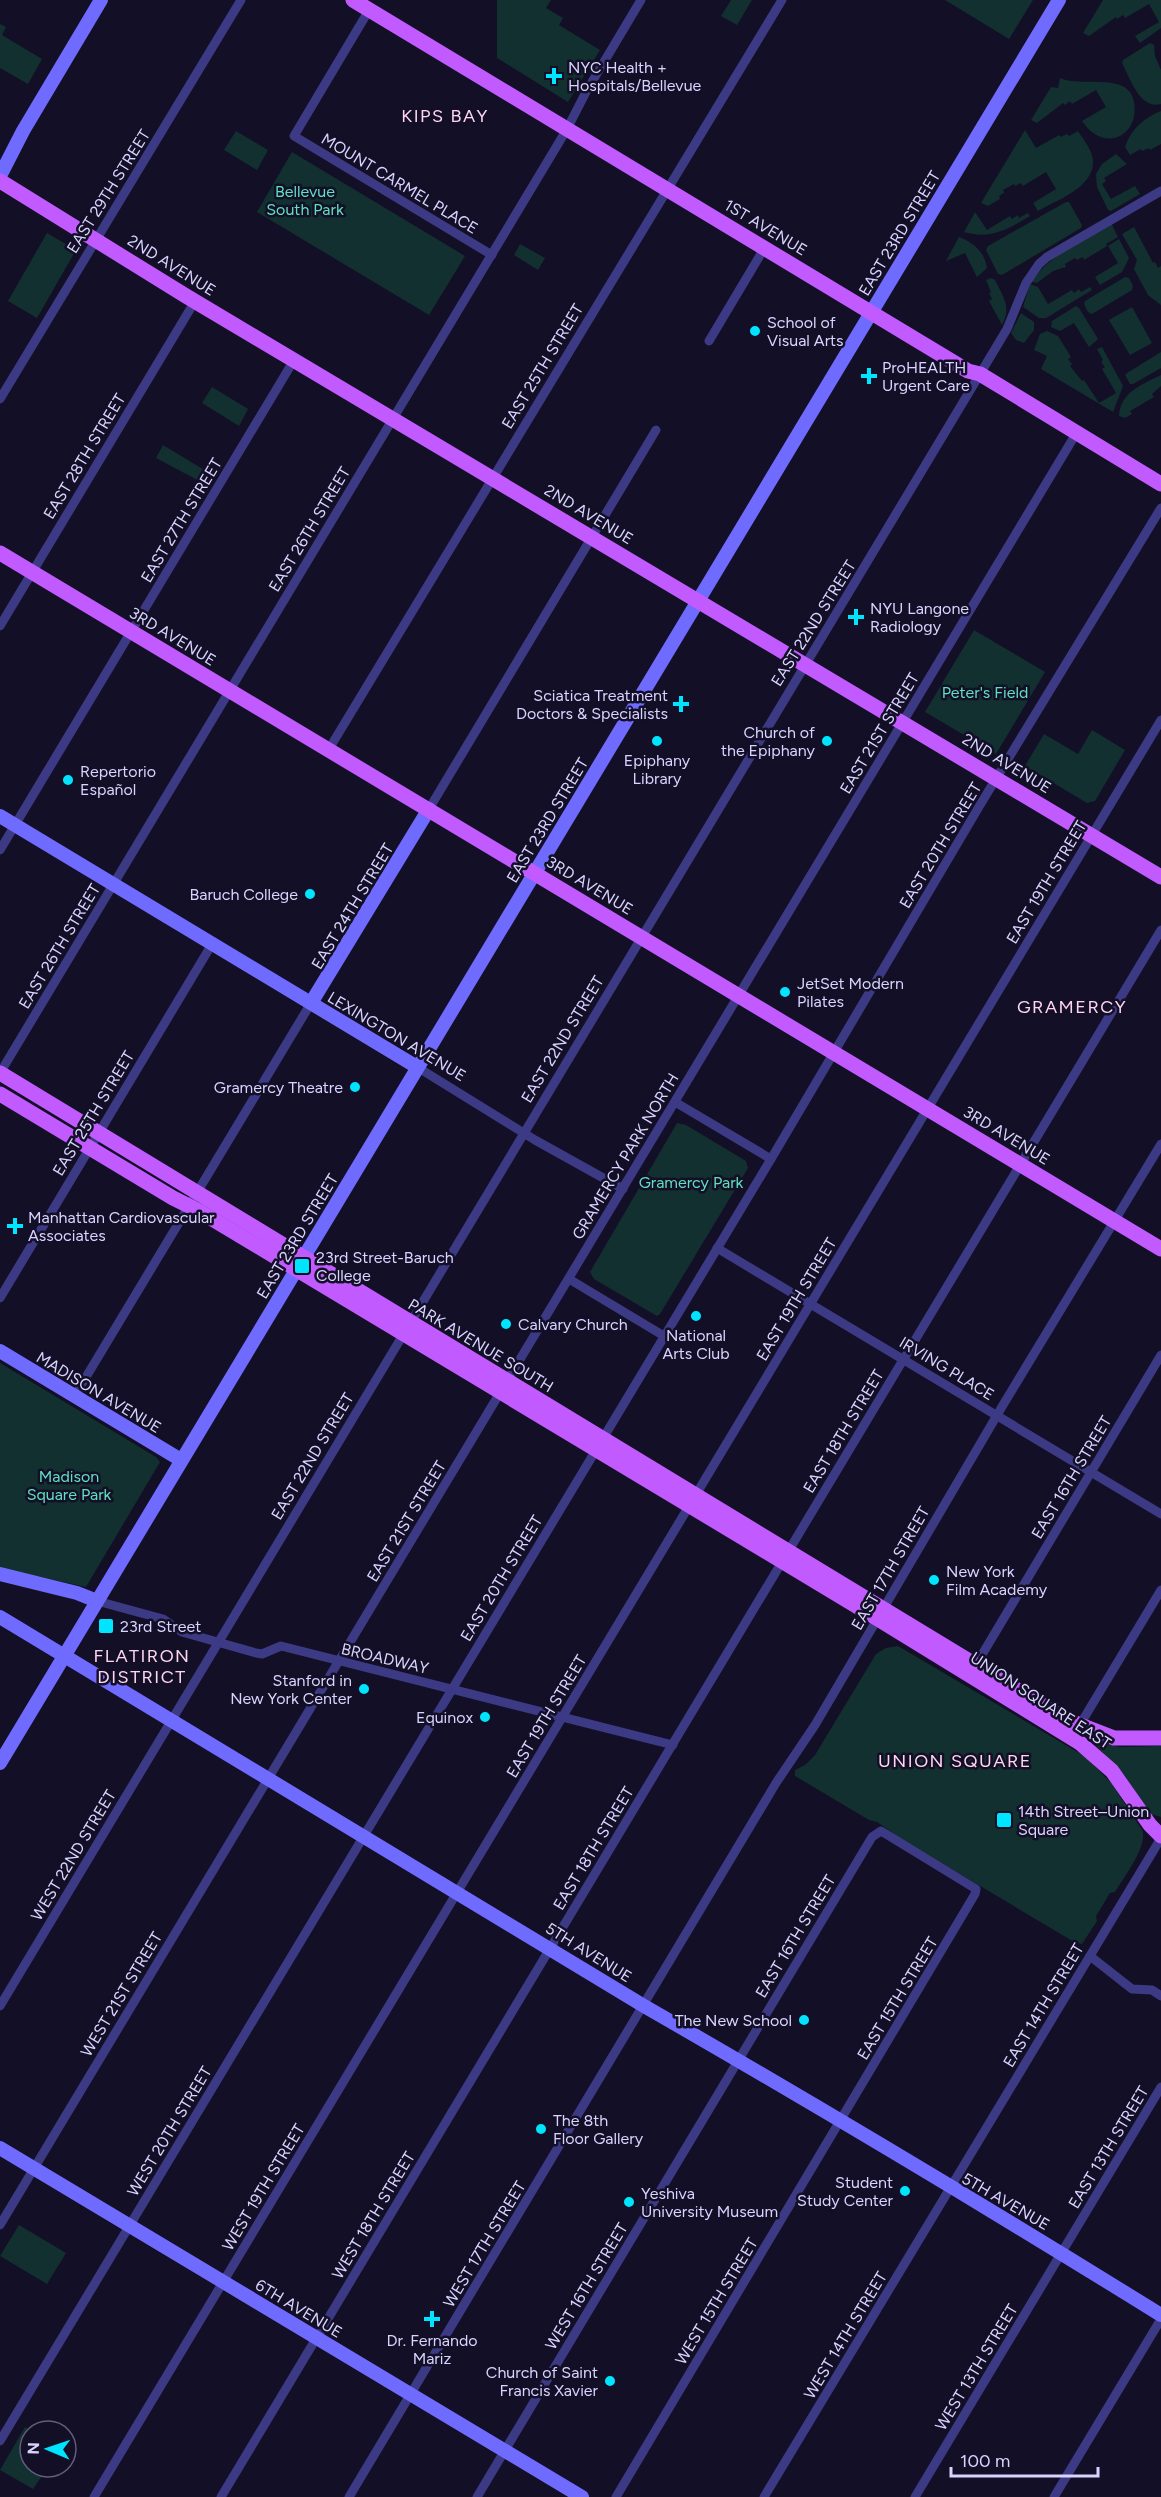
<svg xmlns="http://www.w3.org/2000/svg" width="1161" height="2497" font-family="Figtree,sans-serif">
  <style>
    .green { fill: #12302f }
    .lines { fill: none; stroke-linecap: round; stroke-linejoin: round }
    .minor { stroke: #3d3a85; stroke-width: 9 }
    .secondary { stroke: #6f6bff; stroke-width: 14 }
    .primary { stroke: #c25bff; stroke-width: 15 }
    .poi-dot { fill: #00e5ff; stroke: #130f26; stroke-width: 2 }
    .labels { text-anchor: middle; stroke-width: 5; stroke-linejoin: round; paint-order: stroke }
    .poi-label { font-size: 16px; fill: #d9d4ff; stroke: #130f26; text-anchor: start }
    .street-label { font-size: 16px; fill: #d9d4ff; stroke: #130f26 }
    .park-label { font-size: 16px; fill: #5fe0c0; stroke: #130f26 }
    .neighbourhood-label { font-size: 18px; letter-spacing: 1.5px; fill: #ffd6f0; stroke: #130f26 }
  </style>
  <rect width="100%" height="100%" fill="#130f26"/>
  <g class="green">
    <path d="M 497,0 L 551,0 L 546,8 L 563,18 L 559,25 L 600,50 L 568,102 L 497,58 Z"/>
    <path d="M 731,0 L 752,0 L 737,25 L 721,16 Z"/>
    <path d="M 945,0 L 1033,0 L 1009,39 Z"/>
    <path d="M 1103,0 L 1161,0 L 1161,28 L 1140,43 L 1135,36 L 1159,22 L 1149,4 L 1125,18 L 1123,15 L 1117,19 L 1116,17 L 1089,36 L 1083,33 Z"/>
    <path d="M 0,24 L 6,27 L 2,35 L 42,59 L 28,84 L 0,68 Z"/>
    <path d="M 1150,43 L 1154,45 L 1155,56 L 1161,70 L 1161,104 C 1140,110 1130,78 1122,63 L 1123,60 Z"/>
    <path d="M 1060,78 C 1082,88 1129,71 1134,102 C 1140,136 1104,154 1082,121 L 1106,107 L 1096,90 L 1072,104 L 1070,101 L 1065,105 L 1063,103 L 1037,123 L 1031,120 L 1051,87 L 1058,88 Z"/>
    <path d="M 1161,111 L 1161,144 L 1150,150 L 1149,148 L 1142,151 L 1141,149 L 1130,155 L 1125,147 C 1131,129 1144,118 1161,111 Z"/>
    <path d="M 1025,130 L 1036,148 L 1059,135 L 1061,137 L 1067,134 L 1069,136 L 1078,131 C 1083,139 1089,146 1092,155 C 1100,185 1059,199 1038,211 L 1033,203 L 1056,189 L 1046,172 L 1023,186 L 1021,183 L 1015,186 L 1014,184 L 1003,190 L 1004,193 L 999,196 L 1000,199 L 988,206 L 981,203 Z"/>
    <path d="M 236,131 L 268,150 L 257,170 L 224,150 Z"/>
    <path d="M 292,152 L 465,256 L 429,315 L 257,212 Z"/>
    <path d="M 1116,154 L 1127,164 L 1104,178 L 1106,181 L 1102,184 L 1111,199 L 1135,186 L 1140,194 L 1111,211 L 1108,210 L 1097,187 L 1096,174 L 1102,164 Z"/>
    <path d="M 1066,202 L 1069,202 L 1082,225 L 1081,228 L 1002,275 L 998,274 L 986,250 L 988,246 Z"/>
    <path d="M 975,212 L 987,230 L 1010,216 L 1012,219 L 1018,215 L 1019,218 L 1028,213 L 1030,216 C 1008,229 991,240 964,232 Z"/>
    <path d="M 1109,225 L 1112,225 L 1118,237 L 1106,244 L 1107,246 L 1084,260 L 1083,257 L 1077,260 L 1075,258 L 1065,264 L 1066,267 L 1053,271 L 1037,283 L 1032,282 C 1049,254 1083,241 1109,225 Z"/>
    <path d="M 1134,227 L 1153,263 L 1155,262 L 1158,268 L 1161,266 L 1161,305 L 1148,295 L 1134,269 L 1137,260 L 1122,234 Z"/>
    <path d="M 47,233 L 76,250 L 37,318 L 8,301 Z"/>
    <path d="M 959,237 C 973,242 985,252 987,268 L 977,277 L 965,253 L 946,261 Z"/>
    <path d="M 1119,239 L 1129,258 L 1122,272 L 1100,285 L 1095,277 L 1118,263 L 1108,246 Z"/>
    <path d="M 520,244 L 545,258 L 538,270 L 514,255 Z"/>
    <path d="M 1125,277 L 1129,278 L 1133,286 L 1132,290 L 1092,314 L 1088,312 L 1084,304 L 1085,301 Z"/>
    <path d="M 991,278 L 995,280 C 1003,296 1012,308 1002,325 L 989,301 L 992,299 L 989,293 L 991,292 L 986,280 Z"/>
    <path d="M 1030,284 L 1038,287 L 1048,304 L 1072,290 L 1074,293 L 1079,289 L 1081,292 L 1090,287 L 1092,290 L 1046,318 L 1039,318 L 1023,307 Z"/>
    <path d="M 1076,306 L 1079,308 L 1098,339 L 1089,347 L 1074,323 L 1060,331 L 1051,327 L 1052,321 Z"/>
    <path d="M 1132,307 L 1152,343 L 1130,355 L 1109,320 Z"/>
    <path d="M 1021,313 L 1034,322 L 1034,330 L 1024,343 L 1016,340 L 1011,333 Z"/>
    <path d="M 1047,331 L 1058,336 L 1071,357 L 1068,359 L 1072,364 L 1070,366 L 1082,381 L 1084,380 L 1099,403 L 1116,393 L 1102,369 L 1105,367 L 1101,362 L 1103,360 L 1097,349 L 1102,347 L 1123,386 L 1113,412 L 1041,369 L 1047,356 L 1034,350 L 1040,334 Z"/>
    <path d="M 1161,352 L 1161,368 L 1133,384 L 1130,384 L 1125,375 L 1127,373 Z"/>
    <path d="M 1161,375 L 1161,386 L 1152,394 L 1154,397 L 1130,411 L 1132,414 L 1125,418 L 1119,416 C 1120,392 1143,384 1161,375 Z"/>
    <path d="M 212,387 L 248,409 L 239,426 L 202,403 Z"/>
    <path d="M 163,445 L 211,474 L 205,484 L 156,458 Z"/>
    <path d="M 974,630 L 1045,672 L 996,754 L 925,712 Z"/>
    <path d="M 1092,730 L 1125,750 L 1095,801 L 1087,803 L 1025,766 L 1044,734 L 1078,754 Z"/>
    <path d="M 677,1123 L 686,1125 L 746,1161 L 748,1168 L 660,1314 L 657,1316 L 594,1279 L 590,1272 Z"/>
    <path d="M 0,1363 L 156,1457 L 160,1462 L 86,1587 L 0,1568 Z"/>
    <path d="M 898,1646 L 1086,1757 L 1112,1784 L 1142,1830 C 1149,1845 1123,1878 1115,1892 L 1110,1893 L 1096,1916 L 1097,1921 L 1082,1944 L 1074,1942 L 903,1840 L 877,1822 L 869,1820 L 795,1776 L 795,1770 L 805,1765 L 815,1755 L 876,1654 L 886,1648 Z"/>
    <path d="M 1089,1738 L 1119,1747 L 1161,1746 L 1161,1817 L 1150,1814 L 1125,1776 Z"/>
    <path d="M 19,2225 L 66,2253 L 47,2284 L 0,2256 Z"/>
    <path d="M 25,2427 L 32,2431 L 30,2431 L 30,2467 L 48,2467 L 33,2489 L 0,2470 Z"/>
  </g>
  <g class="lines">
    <g class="minor">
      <path d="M 369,10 L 294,136 L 492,255"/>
      <path d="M 709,341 L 765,247"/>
      <path d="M 0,399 L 241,0"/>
      <path d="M 0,626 L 195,301"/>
      <path d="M 329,749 L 782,0"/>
      <path d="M 429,809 L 656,430"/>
      <path d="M 0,850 L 294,360"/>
      <path d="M 417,1067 L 535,1140 L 623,1189"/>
      <path d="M 0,1073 L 567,129 L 586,92 L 641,0"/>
      <path d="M 675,1102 L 771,1159"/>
      <path d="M 717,1248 L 1161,1514"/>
      <path d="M 569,1279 L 664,1336"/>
      <path d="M 0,1298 L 212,944"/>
      <path d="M 74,1397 L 311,1003"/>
      <path d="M 97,1601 L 163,1619 L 182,1632 L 256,1653 L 262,1654 L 281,1646 L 673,1745"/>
      <path d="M 974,1668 L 1161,1355"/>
      <path d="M 1072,1738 L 1161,1590"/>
      <path d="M 1090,1956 L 1132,1989 L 1152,1990 L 1161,1996"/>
      <path d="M 0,2006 L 1007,329 L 1026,283 L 1039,264 L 1047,257 L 1161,191"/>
      <path d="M 0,2225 L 1077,432"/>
      <path d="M 0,2441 L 771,1159 L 980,805 L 1161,508"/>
      <path d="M 94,2497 L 1161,720"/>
      <path d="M 221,2497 L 1161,930"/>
      <path d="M 349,2497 L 776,1783 L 815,1725 L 1003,1405 L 1161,1144"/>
      <path d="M 477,2497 L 872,1837 L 881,1831 L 976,1889 L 975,1894 L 616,2497"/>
      <path d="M 764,2497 L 1161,1838"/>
      <path d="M 915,2497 L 1161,2087"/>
      <path d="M 1054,2497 L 1161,2319"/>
    </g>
    <g class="secondary">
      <path d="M 0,176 L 23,131 L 101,0"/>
      <path d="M 0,816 L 417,1067"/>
      <path d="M 311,1003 L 429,809"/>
      <path d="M 0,1351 L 181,1460"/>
      <path d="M 0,1574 L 77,1593 L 97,1601"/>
      <path d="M 0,1617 L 644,2006 C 818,2106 990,2209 1161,2315"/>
      <path d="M 0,1763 L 1059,0"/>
      <path d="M 0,2148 L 582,2497"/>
    </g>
    <g class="primary">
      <path d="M 353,0 L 968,371 L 980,374 L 1161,484"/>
      <path d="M 0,181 L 186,296 L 1161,877"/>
      <path d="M 0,553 L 1161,1249"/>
      <path d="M 0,1073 L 1065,1719 L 1114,1738 L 1161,1738"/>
      <path d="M 0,1094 L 173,1198 L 199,1211 L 274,1256 L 878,1619 L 1080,1743 L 1112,1771 L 1150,1825 L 1161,1836"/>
    </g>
  </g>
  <g class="poi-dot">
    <path d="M551 67h6v6h6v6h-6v6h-6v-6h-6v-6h6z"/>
    <circle cx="755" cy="331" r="6"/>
    <path d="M866 367h6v6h6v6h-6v6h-6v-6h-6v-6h6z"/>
    <path d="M853 608h6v6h6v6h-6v6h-6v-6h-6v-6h6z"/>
    <path d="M678 695h6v6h6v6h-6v6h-6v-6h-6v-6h6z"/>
    <circle cx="657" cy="741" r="6"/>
    <circle cx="827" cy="741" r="6"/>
    <circle cx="68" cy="780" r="6"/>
    <circle cx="310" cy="894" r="6"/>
    <circle cx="785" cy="992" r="6"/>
    <circle cx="355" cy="1087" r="6"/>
    <path d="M12 1217h6v6h6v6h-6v6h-6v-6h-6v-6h6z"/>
    <rect x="294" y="1258" width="16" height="16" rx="3"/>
    <circle cx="696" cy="1316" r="6"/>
    <circle cx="506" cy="1324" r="6"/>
    <circle cx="934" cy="1580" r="6"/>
    <rect x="98" y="1618" width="16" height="16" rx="3"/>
    <circle cx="364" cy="1689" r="6"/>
    <circle cx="485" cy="1717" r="6"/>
    <rect x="996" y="1812" width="16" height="16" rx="3"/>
    <circle cx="804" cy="2020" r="6"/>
    <circle cx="541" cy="2129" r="6"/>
    <circle cx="905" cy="2191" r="6"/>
    <circle cx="629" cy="2202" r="6"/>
    <path d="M429 2310h6v6h6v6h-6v6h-6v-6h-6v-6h6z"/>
    <circle cx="610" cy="2381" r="6"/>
  </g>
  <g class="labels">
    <g class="poi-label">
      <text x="568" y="73">NYC Health +<tspan x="568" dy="18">Hospitals/Bellevue</tspan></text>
      <text x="767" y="328">School of<tspan x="767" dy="18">Visual Arts</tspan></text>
      <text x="882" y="373">ProHEALTH<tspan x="882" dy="18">Urgent Care</tspan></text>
      <text x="870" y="614">NYU Langone<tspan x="870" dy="18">Radiology</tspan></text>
      <text x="668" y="701" text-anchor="end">Sciatica Treatment<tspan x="668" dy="18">Doctors &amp; Specialists</tspan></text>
      <text x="815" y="738" text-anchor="end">Church of<tspan x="815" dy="18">the Epiphany</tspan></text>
      <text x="657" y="766" text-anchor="middle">Epiphany<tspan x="657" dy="18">Library</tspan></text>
      <text x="80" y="777">Repertorio<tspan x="80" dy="18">Español</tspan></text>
      <text x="298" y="900" text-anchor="end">Baruch College</text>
      <text x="797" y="989">JetSet Modern<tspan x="797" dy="18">Pilates</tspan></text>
      <text x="343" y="1093" text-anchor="end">Gramercy Theatre</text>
      <text x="28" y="1223">Manhattan Cardiovascular<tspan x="28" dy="18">Associates</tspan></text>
      <text x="316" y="1263">23rd Street-Baruch<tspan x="316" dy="18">College</tspan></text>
      <text x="518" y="1330">Calvary Church</text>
      <text x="696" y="1341" text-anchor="middle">National<tspan x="696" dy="18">Arts Club</tspan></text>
      <text x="946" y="1577">New York<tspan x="946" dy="18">Film Academy</tspan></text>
      <text x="120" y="1632">23rd Street</text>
      <text x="352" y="1686" text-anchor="end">Stanford in<tspan x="352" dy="18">New York Center</tspan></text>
      <text x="473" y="1723" text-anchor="end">Equinox</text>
      <text x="1018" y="1817">14th Street–Union<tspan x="1018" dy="18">Square</tspan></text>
      <text x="792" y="2026" text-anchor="end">The New School</text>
      <text x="553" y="2126">The 8th<tspan x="553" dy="18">Floor Gallery</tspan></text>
      <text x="893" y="2188" text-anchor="end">Student<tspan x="893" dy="18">Study Center</tspan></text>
      <text x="641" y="2199">Yeshiva<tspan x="641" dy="18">University Museum</tspan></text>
      <text x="432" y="2346" text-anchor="middle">Dr. Fernando<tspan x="432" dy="18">Mariz</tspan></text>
      <text x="598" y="2378" text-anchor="end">Church of Saint<tspan x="598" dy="18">Francis Xavier</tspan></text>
    </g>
    <g class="street-label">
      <text transform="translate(400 183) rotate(31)" y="6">MOUNT CARMEL PLACE</text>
      <text transform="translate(108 191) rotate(-58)" y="6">EAST 29TH STREET</text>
      <text transform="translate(766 227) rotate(31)" y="6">1ST AVENUE</text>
      <text transform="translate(899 233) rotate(-59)" y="6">EAST 23RD STREET</text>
      <text transform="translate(172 265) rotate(32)" y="6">2ND AVENUE</text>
      <text transform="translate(542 366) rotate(-59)" y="6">EAST 25TH STREET</text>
      <text transform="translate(84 456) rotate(-59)" y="6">EAST 28TH STREET</text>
      <text transform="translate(589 514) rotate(31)" y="6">2ND AVENUE</text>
      <text transform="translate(181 520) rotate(-59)" y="6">EAST 27TH STREET</text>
      <text transform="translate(309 529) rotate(-59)" y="6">EAST 26TH STREET</text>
      <text transform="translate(813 623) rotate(-58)" y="6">EAST 22ND STREET</text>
      <text transform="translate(173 636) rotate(31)" y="6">3RD AVENUE</text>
      <text transform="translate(879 733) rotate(-59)" y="6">EAST 21ST STREET</text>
      <text transform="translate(1007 763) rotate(31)" y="6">2ND AVENUE</text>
      <text transform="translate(547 820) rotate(-59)" y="6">EAST 23RD STREET</text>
      <text transform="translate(940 845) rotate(-59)" y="6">EAST 20TH STREET</text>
      <text transform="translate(1046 882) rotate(-59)" y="6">EAST 19TH STREET</text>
      <text transform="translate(590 885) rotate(31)" y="6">3RD AVENUE</text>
      <text transform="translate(352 906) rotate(-59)" y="6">EAST 24TH STREET</text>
      <text transform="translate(59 946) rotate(-59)" y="6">EAST 26TH STREET</text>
      <text transform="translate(397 1036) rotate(31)" y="6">LEXINGTON AVENUE</text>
      <text transform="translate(562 1039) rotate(-59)" y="6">EAST 22ND STREET</text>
      <text transform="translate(93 1113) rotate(-59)" y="6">EAST 25TH STREET</text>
      <text transform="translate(1007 1135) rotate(31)" y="6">3RD AVENUE</text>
      <text transform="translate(625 1156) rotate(-59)" y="6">GRAMERCY PARK NORTH</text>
      <text transform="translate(297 1236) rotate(-59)" y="6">EAST 23RD STREET</text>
      <text transform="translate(796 1299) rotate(-59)" y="6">EAST 19TH STREET</text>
      <text transform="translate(481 1345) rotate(31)" y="6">PARK AVENUE SOUTH</text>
      <text transform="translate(947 1368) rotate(31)" y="6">IRVING PLACE</text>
      <text transform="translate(99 1392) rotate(31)" y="6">MADISON AVENUE</text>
      <text transform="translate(843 1431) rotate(-59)" y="6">EAST 18TH STREET</text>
      <text transform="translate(312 1456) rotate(-59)" y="6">EAST 22ND STREET</text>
      <text transform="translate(1071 1477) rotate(-59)" y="6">EAST 16TH STREET</text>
      <text transform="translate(406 1521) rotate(-59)" y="6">EAST 21ST STREET</text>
      <text transform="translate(890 1568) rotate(-60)" y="6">EAST 17TH STREET</text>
      <text transform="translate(501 1578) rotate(-59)" y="6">EAST 20TH STREET</text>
      <text transform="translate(385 1658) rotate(13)" y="6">BROADWAY</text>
      <text transform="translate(1041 1700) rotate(33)" y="6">UNION SQUARE EAST</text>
      <text transform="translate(546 1716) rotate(-59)" y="6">EAST 19TH STREET</text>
      <text transform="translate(593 1848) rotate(-59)" y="6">EAST 18TH STREET</text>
      <text transform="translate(73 1855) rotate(-59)" y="6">WEST 22ND STREET</text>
      <text transform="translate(795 1936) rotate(-59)" y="6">EAST 16TH STREET</text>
      <text transform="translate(589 1952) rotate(32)" y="6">5TH AVENUE</text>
      <text transform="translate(121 1994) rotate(-59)" y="6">WEST 21ST STREET</text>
      <text transform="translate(897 1998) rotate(-59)" y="6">EAST 15TH STREET</text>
      <text transform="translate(1043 2005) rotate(-59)" y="6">EAST 14TH STREET</text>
      <text transform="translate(169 2131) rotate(-59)" y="6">WEST 20TH STREET</text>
      <text transform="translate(1108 2147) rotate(-59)" y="6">EAST 13TH STREET</text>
      <text transform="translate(263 2187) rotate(-59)" y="6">WEST 19TH STREET</text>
      <text transform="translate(1006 2201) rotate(30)" y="6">5TH AVENUE</text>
      <text transform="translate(373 2215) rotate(-59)" y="6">WEST 18TH STREET</text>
      <text transform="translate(484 2244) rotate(-59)" y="6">WEST 17TH STREET</text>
      <text transform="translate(586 2286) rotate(-59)" y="6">WEST 16TH STREET</text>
      <text transform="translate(716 2301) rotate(-59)" y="6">WEST 15TH STREET</text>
      <text transform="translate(299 2308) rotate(31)" y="6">6TH AVENUE</text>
      <text transform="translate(845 2335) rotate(-59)" y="6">WEST 14TH STREET</text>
      <text transform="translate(976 2367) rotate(-59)" y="6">WEST 13TH STREET</text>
    </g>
    <g class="park-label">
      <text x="305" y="197">Bellevue<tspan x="305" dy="18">South Park</tspan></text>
      <text x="985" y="698">Peter's Field</text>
      <text x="691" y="1188">Gramercy Park</text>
      <text x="69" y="1482">Madison<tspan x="69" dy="18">Square Park</tspan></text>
    </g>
    <g class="neighbourhood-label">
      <text x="445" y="122">KIPS BAY</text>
      <text x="1072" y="1013">GRAMERCY</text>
      <text x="142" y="1662">FLATIRON<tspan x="142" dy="21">DISTRICT</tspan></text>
      <text x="955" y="1767">UNION SQUARE</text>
    </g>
  </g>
  <g transform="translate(48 2449) rotate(272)"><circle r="28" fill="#130f26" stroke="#625e7d" stroke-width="1.5"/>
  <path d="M0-4.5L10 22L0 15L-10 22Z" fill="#00e5ff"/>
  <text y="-9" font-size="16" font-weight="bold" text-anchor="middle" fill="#d9d4ff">N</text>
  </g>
  <path d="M951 2467v9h147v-9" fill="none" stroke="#d9d4ff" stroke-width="3"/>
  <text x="960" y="2467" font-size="18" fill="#d9d4ff" stroke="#130f26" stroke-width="4.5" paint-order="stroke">100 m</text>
</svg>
